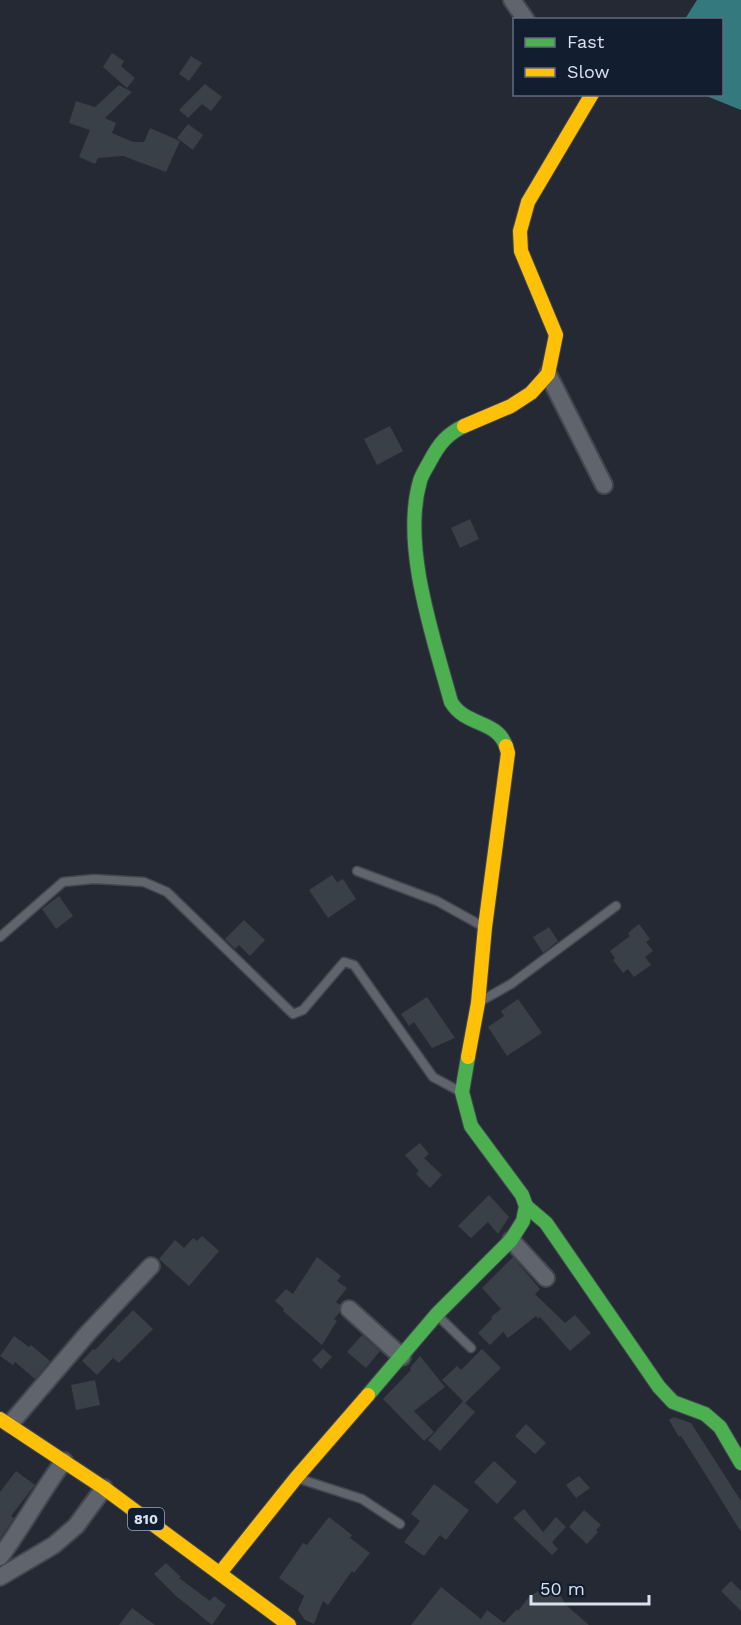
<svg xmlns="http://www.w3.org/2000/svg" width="741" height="1625" font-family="'Work Sans',sans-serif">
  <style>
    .water { fill: #33797d }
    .building { fill: #394048 }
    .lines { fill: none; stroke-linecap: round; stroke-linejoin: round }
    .lane-casing { stroke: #434751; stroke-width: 11 }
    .street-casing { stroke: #434751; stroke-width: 20 }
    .fast-casing { stroke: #434751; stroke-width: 16 }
    .slow-casing { stroke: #434751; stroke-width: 16 }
    .lane { stroke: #60646c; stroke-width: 8 }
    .street { stroke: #60646c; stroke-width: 16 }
    .fast { stroke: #4caf50; stroke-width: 14 }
    .slow { stroke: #ffc107; stroke-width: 14 }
    .labels { text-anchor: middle; stroke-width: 4.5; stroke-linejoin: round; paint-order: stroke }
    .shield { fill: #131d30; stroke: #9ea6b5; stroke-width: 1.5 }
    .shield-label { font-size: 14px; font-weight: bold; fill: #dae1ee }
  </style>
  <rect width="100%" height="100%" fill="#242934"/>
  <path class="water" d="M 697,0 L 741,0 L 741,110 L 704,95 L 722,94 L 722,20 L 685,19 Z"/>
  <g class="building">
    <path d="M 112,53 L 124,61 L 121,66 L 135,78 L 127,88 L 103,67 Z"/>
    <path d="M 191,56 L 202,63 L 189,81 L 179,74 Z"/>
    <path d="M 205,84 L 222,97 L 211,111 L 202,104 L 188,118 L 179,110 Z"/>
    <path d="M 119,85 L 132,92 L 105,118 L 116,123 L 112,133 L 133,142 L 144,142 L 150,128 L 180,141 L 166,172 L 123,156 L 98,158 L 95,164 L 79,157 L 90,130 L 69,123 L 76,101 L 95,107 Z"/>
    <path d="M 188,124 L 203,135 L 193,150 L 177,138 Z"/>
    <path d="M 390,426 L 403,451 L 377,465 L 364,439 Z"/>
    <path d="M 470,519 L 479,539 L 460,548 L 451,528 Z"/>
    <path d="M 332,875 L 337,882 L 343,879 L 356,899 L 328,918 L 309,890 Z"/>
    <path d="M 59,896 L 73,916 L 56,929 L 42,909 Z"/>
    <path d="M 244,920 L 265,940 L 250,956 L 239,945 L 235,949 L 225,939 Z"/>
    <path d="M 639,924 L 650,939 L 646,942 L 653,951 L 645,957 L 651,965 L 634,977 L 628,969 L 623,973 L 613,960 L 615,958 L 610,951 L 630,936 L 628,933 Z"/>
    <path d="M 549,927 L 558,941 L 543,953 L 533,937 Z"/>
    <path d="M 427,997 L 455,1038 L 432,1048 L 414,1022 L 409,1026 L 401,1014 Z"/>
    <path d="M 518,999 L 542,1033 L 507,1056 L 488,1027 L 504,1016 L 501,1011 Z"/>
    <path d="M 420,1143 L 429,1154 L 424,1158 L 442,1175 L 430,1188 L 416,1174 L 419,1171 L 405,1155 Z"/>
    <path d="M 489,1195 L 509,1217 L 498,1234 L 488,1222 L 471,1238 L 458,1226 Z"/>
    <path d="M 202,1236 L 219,1251 L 189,1286 L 159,1259 L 175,1240 L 184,1248 L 193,1238 L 197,1241 Z"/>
    <path d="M 317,1257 L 341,1276 L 337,1281 L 347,1288 L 336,1302 L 340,1305 L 339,1313 L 334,1319 L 337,1321 L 322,1345 L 283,1311 L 284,1309 L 275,1301 L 286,1289 L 293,1294 Z"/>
    <path d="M 513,1257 L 540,1289 L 535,1294 L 565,1323 L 575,1315 L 591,1333 L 570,1351 L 540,1317 L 538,1319 L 536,1316 L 508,1338 L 503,1332 L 490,1345 L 478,1333 L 492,1319 L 491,1317 L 501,1309 L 482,1288 Z"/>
    <path d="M 133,1310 L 153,1329 L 119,1363 L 113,1358 L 97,1375 L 82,1361 L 93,1349 L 95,1350 Z"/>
    <path d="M 362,1335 L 380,1351 L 366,1368 L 347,1352 Z"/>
    <path d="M 14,1336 L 29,1347 L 31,1345 L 50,1361 L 35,1379 L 15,1362 L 13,1365 L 0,1356 Z"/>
    <path d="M 323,1349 L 332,1357 L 321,1369 L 312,1360 Z"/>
    <path d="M 482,1349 L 501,1368 L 465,1403 L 475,1412 L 440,1451 L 428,1440 L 463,1401 L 442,1380 L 457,1366 L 461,1370 Z"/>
    <path d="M 420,1356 L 445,1387 L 414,1411 L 434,1432 L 424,1441 L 383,1399 L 411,1370 L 410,1368 Z"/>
    <path d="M 95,1380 L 100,1405 L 76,1410 L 71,1385 Z"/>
    <path d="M 674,1417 L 691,1423 L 741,1501 L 741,1532 L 699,1464 L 681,1436 L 679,1437 L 669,1420 Z"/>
    <path d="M 526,1424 L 546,1443 L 535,1454 L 515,1436 Z"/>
    <path d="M 494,1461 L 517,1482 L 497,1504 L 474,1482 Z"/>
    <path d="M 16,1471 L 35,1485 L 11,1516 L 14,1518 L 0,1539 L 0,1492 Z"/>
    <path d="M 579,1476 L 590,1488 L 576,1498 L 566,1485 Z"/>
    <path d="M 434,1484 L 469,1510 L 446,1540 L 440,1535 L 424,1556 L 404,1542 L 420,1521 L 411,1514 Z"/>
    <path d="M 524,1509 L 543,1532 L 556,1517 L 566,1527 L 552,1542 L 558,1549 L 552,1555 L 513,1518 Z"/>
    <path d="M 584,1510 L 601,1525 L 596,1530 L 598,1532 L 587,1544 L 569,1527 Z"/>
    <path d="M 329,1517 L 352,1535 L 350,1538 L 370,1553 L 354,1573 L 352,1571 L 328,1605 L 323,1601 L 314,1624 L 305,1620 L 298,1610 L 304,1596 L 279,1578 L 303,1543 L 307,1545 Z"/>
    <path d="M 166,1563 L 181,1577 L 179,1578 L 210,1601 L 214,1596 L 226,1605 L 212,1625 L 176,1596 L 154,1574 Z"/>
    <path d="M 731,1581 L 741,1591 L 741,1611 L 721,1591 Z"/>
    <path d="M 554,1585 L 566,1605 L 589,1625 L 411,1625 L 441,1587 L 481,1619 L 487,1610 L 504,1623 L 517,1609 L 518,1611 L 529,1597 L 546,1586 L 548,1590 Z"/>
    <path d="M 132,1608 L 155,1625 L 119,1625 Z"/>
  </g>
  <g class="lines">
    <g class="lane-casing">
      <g id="lane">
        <path d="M 357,871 L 437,901 L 484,927"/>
        <path d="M 0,937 L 63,882 L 94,879 L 144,882 L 167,892 L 293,1014 L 303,1010 L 344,962 L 354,965 L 433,1077 L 459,1091"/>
        <path d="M 481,1001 L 511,984 L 616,906"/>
        <path d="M 437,1315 L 471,1348"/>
        <path d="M 300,1479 L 362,1499 L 400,1524"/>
      </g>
    </g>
    <g class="street-casing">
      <g id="street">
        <path d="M 512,0 L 526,20"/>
        <path d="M 548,374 L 604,485"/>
        <path d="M 511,1240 L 546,1278"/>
        <path d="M 349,1309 L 402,1357"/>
        <path d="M 10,1424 L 88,1333 L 151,1266"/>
        <path d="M 0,1557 C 23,1526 41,1492 64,1461"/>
        <path d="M 0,1577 L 54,1545 L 76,1526 L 104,1488"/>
      </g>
    </g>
    <g class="fast-casing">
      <g id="fast">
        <path d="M 464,426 C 447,434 439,444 430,461 C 427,467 422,474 420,481 C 401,546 434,639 451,702 C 466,727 496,719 506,746"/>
        <path d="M 526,1206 L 546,1223 L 659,1387 L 673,1402 L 705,1414 L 720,1427 L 741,1463"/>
        <path d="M 368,1395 L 437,1314 L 511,1240 L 523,1221 L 526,1206 L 522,1195 L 471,1126 L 462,1092 L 468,1057"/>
      </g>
    </g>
    <g class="slow-casing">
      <g id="slow">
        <path d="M 464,426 L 511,406 L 531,393 L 548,374 L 556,335 L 521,251 L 520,231 L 528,202 L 592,94"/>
        <path d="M 468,1057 L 478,1003 L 485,927 L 508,753 L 506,746"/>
        <path d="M 0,1419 L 104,1488 L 289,1625"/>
        <path d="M 220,1573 L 296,1478 L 368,1395"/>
      </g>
    </g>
    <use href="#lane" class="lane"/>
    <use href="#street" class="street"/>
    <use href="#fast" class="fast"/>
    <use href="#slow" class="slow"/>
  </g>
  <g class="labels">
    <rect class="shield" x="128" y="1508" width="36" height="22" rx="4.5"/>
    <g class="shield-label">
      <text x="146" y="1524">810</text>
    </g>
  </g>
  <rect x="513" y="18" width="210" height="78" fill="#131d30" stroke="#636b7c" stroke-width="1.5"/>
  <rect x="525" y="38" width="30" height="9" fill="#4caf50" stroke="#636b7c" stroke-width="1.5"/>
  <text x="567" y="48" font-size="18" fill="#dae1ee">Fast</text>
  <rect x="525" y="68" width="30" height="9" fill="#ffc107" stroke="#636b7c" stroke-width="1.5"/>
  <text x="567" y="78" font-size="18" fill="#dae1ee">Slow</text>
  <path d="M531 1595v9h118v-9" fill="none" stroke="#dae1ee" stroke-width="3"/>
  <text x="540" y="1595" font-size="18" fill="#dae1ee" stroke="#131d30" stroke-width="4.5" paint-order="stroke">50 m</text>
</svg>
